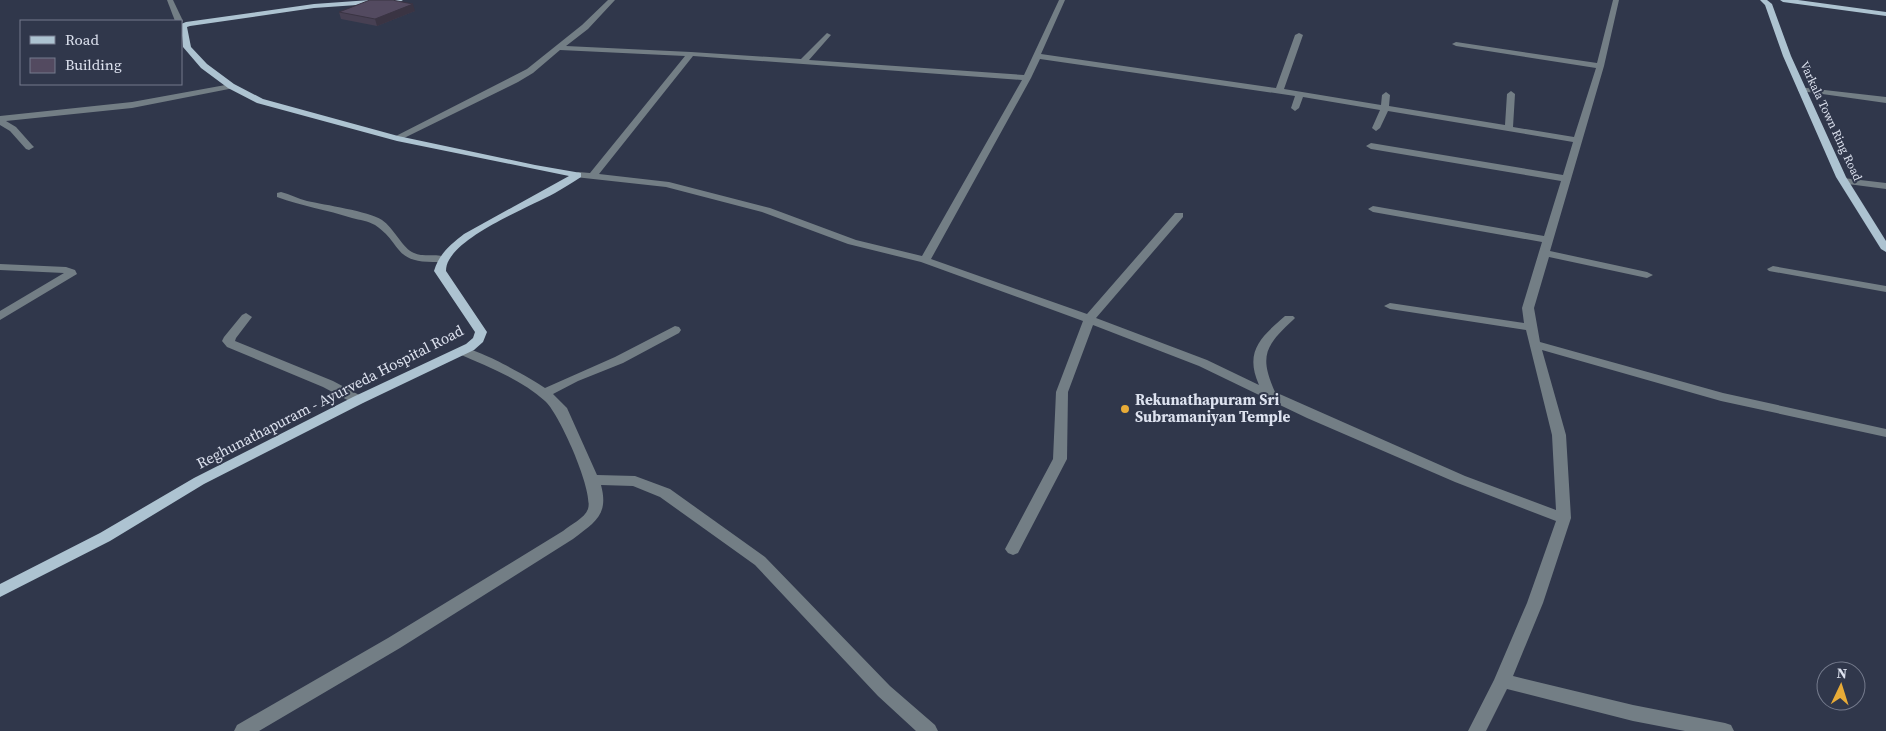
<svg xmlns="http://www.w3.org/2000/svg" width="1886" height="731" font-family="'Source Serif 4',serif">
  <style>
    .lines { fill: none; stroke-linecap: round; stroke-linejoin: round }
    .minor { fill: #737e85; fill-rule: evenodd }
    .major { fill: #adc3d1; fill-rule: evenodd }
    .wall { fill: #474053 }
    .shaded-wall { fill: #3a3443 }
    .building { fill: #534a60; stroke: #3a3443 }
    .poi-dot { fill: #e8ab37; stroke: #30374b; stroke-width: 2 }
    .labels { text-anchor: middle; stroke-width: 4; stroke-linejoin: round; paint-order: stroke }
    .far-street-label { font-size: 12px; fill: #dde2ef; stroke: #30374b }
    .street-label { font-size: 15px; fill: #dde2ef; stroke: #30374b }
    .poi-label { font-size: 15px; font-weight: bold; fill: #dde2ef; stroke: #30374b; text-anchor: start }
  </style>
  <rect width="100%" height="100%" fill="#30374b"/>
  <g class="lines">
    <g class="minor">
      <path d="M 167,0 L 173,0 L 183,21 L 182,23 L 175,21 Z"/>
      <path d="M 608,0 L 615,0 L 588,29 L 566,46 L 691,52 L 801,59 L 827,33 L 831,35 L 809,60 L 1024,75 L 1059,0 L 1065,0 L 1041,54 L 1276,88 L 1295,35 L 1299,33 L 1303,35 L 1284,89 L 1381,105 L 1382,95 L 1386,92 L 1390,95 L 1389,106 L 1505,125 L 1507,94 L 1511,91 L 1515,94 L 1513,127 L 1574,137 L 1596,68 L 1456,46 L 1452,44 L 1456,42 L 1597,63 L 1613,0 L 1619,0 L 1604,66 L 1550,251 L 1647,272 L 1653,275 L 1647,278 L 1549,257 L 1534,308 L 1540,342 L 1723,393 L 1886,429 L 1886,437 L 1721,401 L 1542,350 L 1566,435 L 1571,518 L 1543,603 L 1513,676 L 1633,705 L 1725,723 L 1731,725 L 1734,731 L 1685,731 L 1633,721 L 1507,689 L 1486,731 L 1468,731 L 1494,680 L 1527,603 L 1556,521 L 1455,482 L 1307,418 L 1199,366 L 1093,325 L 1068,392 L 1067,459 L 1018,553 L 1013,555 L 1008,553 L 1005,549 L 1053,459 L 1056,392 L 1083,321 L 921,262 L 848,244 L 762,212 L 666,187 L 575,177 L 573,175 L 578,172 L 590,173 L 685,56 L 560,50 L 533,73 L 518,82 L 400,140 L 394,140 L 392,138 L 527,69 L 582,25 ZM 693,56 L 1022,80 L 922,256 L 856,240 L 770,208 L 669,182 L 599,174 ZM 1040,59 L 1295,96 L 1291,108 L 1295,111 L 1299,108 L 1303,97 L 1380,110 L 1372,128 L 1376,131 L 1380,128 L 1388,111 L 1573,142 L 1563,175 L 1371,143 L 1366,146 L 1371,149 L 1561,181 L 1544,236 L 1373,206 L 1368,209 L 1373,212 L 1542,242 L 1522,308 L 1524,323 L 1390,303 L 1384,306 L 1390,309 L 1526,330 L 1552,435 L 1556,510 L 1465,476 L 1275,392 C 1259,356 1265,346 1293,320 L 1295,318 L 1293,316 L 1285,316 C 1261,337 1244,351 1259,385 L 1207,360 L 1096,318 L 1183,217 L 1183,213 L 1175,213 L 1087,314 L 931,259 L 1031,78 Z"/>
      <path d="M 231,84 L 235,86 L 234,88 L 132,108 L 6,121 L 16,127 L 32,145 L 34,147 L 29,150 L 26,149 L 10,131 L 0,125 L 0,116 L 132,102 Z"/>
      <path d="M 1798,87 L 1886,97 L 1886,103 L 1801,91 L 1798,91 Z"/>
      <path d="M 1843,178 L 1886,183 L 1886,189 L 1840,183 L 1840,179 Z"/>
      <path d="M 281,192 C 290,194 298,199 307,201 C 325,205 368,211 382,220 C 394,228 403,249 414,253 C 424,258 440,252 447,259 C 443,263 439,262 433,262 C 393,262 402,243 375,225 C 368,221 360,220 352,218 C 327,210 302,206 277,197 L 277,193 Z"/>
      <path d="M 0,264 L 66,267 L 75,270 L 77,274 L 0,320 L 0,311 L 64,273 L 0,270 Z"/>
      <path d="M 1773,266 L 1886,286 L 1886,292 L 1769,271 L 1767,269 Z"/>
      <path d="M 246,313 L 252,317 L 236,338 L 235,341 L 333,381 L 363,397 L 365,400 L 363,403 L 353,403 L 323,387 L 227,347 L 222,341 L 224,337 L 242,315 Z"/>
      <path d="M 675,326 L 679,327 L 681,330 L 679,333 L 623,363 L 578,381 L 553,394 L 567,408 L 597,475 L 635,476 L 670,489 L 765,557 L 890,686 L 935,725 L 938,731 L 916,731 L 878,696 L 755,565 L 660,497 L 633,486 L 601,485 C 609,515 595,522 573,539 L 400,648 L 259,731 L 234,731 L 237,725 L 388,638 L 563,531 C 570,525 585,518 588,509 C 594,491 559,413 545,401 C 521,379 488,367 459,354 L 457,351 L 459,348 C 472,345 531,378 545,388 L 615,357 Z"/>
    </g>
    <g class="major">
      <path d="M 370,0 L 403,0 L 400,2 L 314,8 L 190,26 L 187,27 L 191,47 L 207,64 L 234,84 L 263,99 L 398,136 L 535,165 L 581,173 L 581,177 C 573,182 564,188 555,193 C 527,208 464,233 449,260 C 447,263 446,267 446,271 L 487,332 L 483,342 L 474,350 L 363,403 L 204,484 L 110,541 L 0,597 L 0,584 L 100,533 L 194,478 L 353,397 L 466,344 L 473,338 L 475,332 L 434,271 C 439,254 450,245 464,234 L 569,176 L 397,141 L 257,103 L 228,88 L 201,68 L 183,47 L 181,24 L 186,22 L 314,4 Z"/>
      <path d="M 1760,0 L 1767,0 L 1772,4 L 1791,56 L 1846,177 L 1886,241 L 1886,252 L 1881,249 L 1836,177 L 1783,56 L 1765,5 Z"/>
      <path d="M 1780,0 L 1798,0 L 1886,12 L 1886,16 L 1783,2 Z"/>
    </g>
  </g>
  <path class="wall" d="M 415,11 L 377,26 L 341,19 L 339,12 Z"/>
  <path class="shaded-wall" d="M 413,4 L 415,11 L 377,26 L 375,19 Z"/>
  <path class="building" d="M 370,0 L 392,0 L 413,4 L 375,19 L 339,12 Z"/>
  <circle class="poi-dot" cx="1125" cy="409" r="5"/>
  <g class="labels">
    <g class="far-street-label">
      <text transform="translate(1831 121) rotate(65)" y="4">Varkala Town Ring Road</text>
    </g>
    <g class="street-label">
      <text transform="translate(330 397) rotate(-27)" y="5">Reghunathapuram - Ayurveda Hospital Road</text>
    </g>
    <g class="poi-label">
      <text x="1135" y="405">Rekunathapuram Sri<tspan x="1135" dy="17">Subramaniyan Temple</tspan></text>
    </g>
  </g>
  <rect x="20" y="20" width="162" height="65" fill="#30374b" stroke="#757b8d"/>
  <rect x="30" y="36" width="25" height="8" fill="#adc3d1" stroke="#757b8d"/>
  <text x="65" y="45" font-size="15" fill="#dde2ef">Road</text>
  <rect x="30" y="58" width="25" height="15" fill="#534a60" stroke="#757b8d"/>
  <text x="65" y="70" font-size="15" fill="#dde2ef">Building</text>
  <g transform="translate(1841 686) rotate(4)"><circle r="24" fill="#30374b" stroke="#757b8d"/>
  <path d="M0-4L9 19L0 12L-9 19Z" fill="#e8ab37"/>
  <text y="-8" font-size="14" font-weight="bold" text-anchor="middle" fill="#dde2ef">N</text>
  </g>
</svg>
